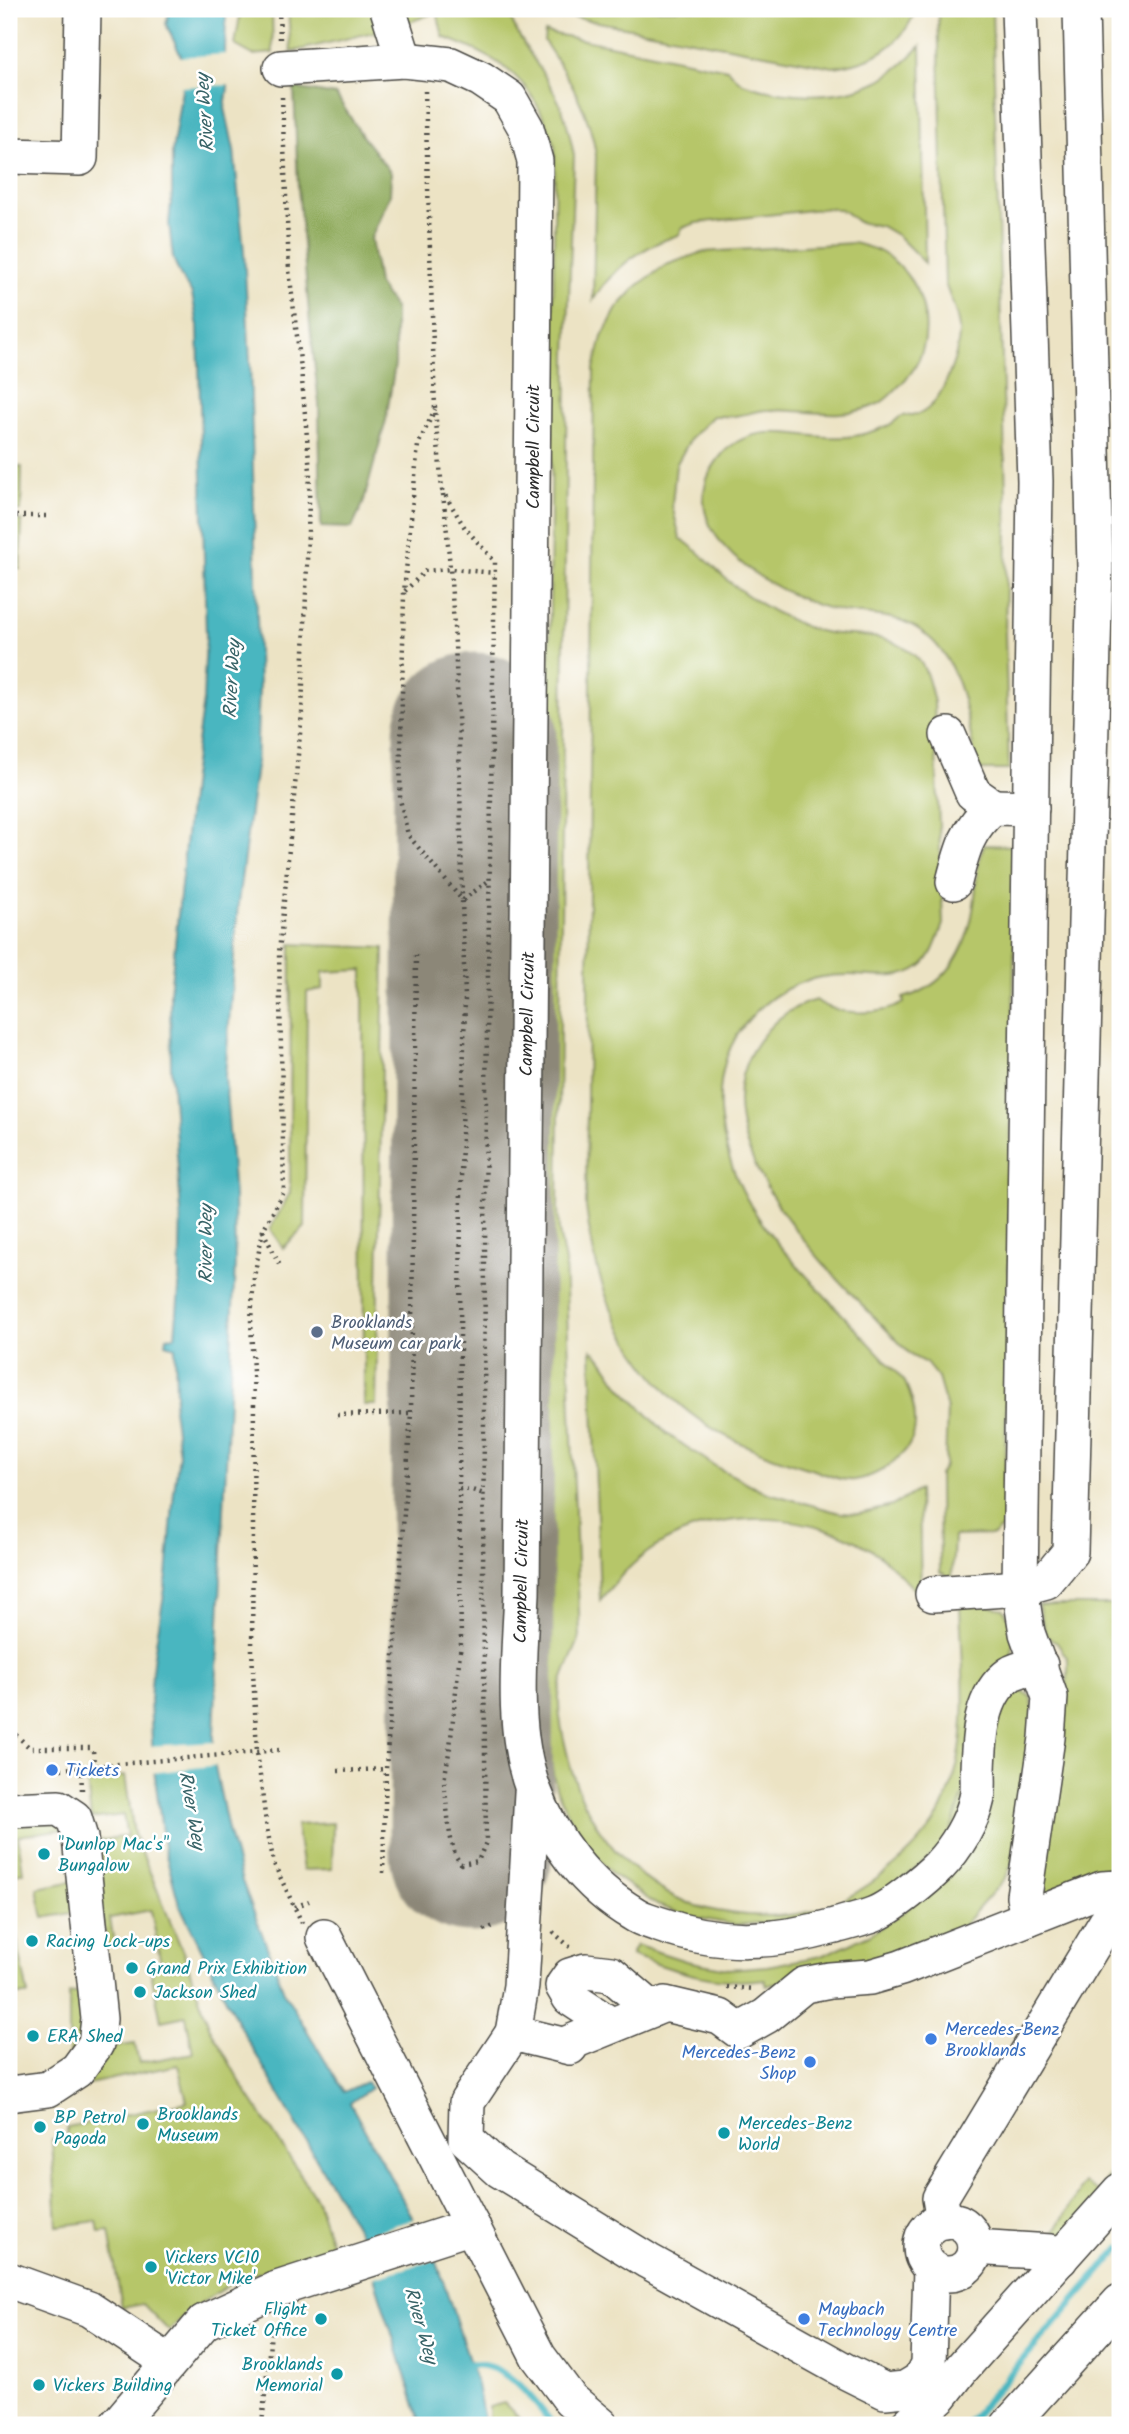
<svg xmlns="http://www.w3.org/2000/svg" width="1129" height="2434" font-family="Kalam,sans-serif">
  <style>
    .green { fill: #b6c669; stroke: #70784a; stroke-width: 2 }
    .forest { fill: #90ab5d; stroke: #5e6b44; stroke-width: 2 }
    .water { fill: #48b6c0; stroke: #3a7076; stroke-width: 2 }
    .pier { fill: #ece3c4 }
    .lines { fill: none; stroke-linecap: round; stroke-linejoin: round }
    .stream { stroke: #48b6c0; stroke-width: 7 }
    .runway { stroke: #8c8778; stroke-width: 163 }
    .minor-casing { stroke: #484742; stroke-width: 38 }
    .path { stroke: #484742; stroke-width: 4.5; stroke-dasharray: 2 5; stroke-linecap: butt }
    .minor { stroke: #fff; stroke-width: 35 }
    .service-dot { fill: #5c6f8a; stroke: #fff; stroke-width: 2.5 }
    .shop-dot { fill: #3f7fe0; stroke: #fff; stroke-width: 2.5 }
    .culture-dot { fill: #0f9aa8; stroke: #fff; stroke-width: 2.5 }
    .labels { text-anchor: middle; stroke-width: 5; stroke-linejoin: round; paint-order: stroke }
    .street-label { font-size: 18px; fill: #2b2b2b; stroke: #fff }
    .service-label { font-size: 18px; fill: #4e5e75; stroke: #fff; text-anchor: start }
    .shop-label { font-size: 18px; fill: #366cbe; stroke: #fff; text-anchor: start }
    .culture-label { font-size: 18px; fill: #0d838f; stroke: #fff; text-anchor: start }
    .water-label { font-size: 19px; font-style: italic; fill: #376367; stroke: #fff }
  </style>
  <rect width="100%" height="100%" fill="#fff"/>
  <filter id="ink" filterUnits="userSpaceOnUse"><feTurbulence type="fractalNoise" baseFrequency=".0143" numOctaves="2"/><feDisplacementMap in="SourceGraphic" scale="14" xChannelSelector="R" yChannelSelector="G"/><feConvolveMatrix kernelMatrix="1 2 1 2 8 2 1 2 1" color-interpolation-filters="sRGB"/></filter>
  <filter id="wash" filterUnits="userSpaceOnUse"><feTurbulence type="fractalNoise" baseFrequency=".00686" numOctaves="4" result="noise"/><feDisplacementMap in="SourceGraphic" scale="28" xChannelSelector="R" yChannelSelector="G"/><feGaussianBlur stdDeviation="1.57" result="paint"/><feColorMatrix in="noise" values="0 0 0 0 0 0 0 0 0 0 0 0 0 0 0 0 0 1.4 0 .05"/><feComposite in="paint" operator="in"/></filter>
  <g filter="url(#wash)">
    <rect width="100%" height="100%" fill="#ece3c4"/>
    <g class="green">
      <path d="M 241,9 L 272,9 L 273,53 L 253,55 L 235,45 Z"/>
      <path d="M 288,9 L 374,9 L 378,31 L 291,52 Z"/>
      <path d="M 398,9 L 507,9 C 519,45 548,74 562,109 C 568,124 571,140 574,156 L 567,356 L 558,1208 L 559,1232 L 565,1262 L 580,1637 C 574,1654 559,1681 559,1697 C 558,1720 565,1743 570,1765 C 587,1826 630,1881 691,1904 C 709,1911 729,1913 748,1915 C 775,1917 806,1916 832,1905 C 849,1898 866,1887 882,1875 C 911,1854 938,1825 950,1790 C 971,1732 962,1666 960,1606 L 981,1604 L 1003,1609 C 1016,1626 1015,1638 1011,1658 L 961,1815 L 941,1848 L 886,1893 L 809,1919 L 735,1925 L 689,1916 L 657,1905 L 612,1874 L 580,1838 L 556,1788 L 538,1698 L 555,146 C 532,81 509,61 443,37 L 437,12 L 402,25 Z"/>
      <path d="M 551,9 L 916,9 C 902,47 872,62 833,67 L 562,15 Z"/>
      <path d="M 938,9 L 992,9 L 1007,531 L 1005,634 L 1009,770 L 977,770 C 969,729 964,672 933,641 C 903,611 876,618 839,611 C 787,600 684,546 707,479 C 711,469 717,460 724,452 C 760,417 803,441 846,437 C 858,436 876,431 887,426 C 892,424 896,420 900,417 C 907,414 915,416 921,413 C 943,403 960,351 959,329 C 958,312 950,299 945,283 Z"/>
      <path d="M 545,32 L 727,69 C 732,73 737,80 743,83 C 784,98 841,100 880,80 C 896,71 908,59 921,46 L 925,263 L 898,236 L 881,226 L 858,222 L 844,211 L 829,208 L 696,223 L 682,228 L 679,235 C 642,246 614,267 593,300 L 596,155 C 590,112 568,76 544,41 Z"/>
      <path d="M 854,243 C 863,246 876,248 884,254 C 928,282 942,345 902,383 C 895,390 887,400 878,404 C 843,421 804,409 767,410 C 758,410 749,414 740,415 C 732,417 722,416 713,416 L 691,438 L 676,465 L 672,505 L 680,538 C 700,551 714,569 732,584 C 755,602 780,616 806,627 C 840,641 878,628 909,651 C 927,663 929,683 934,702 L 943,924 C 938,937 933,957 921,966 C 900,982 873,975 849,975 C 832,975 813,977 797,984 C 764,998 737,1026 726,1059 C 718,1085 718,1111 724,1138 C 739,1207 779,1246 825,1296 C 852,1325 879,1353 905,1382 C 916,1406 922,1435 901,1455 C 888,1468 874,1477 855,1480 C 843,1482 825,1474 814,1470 C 762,1454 708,1435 669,1394 C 616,1337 595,1283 586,1207 L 594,369 L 602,337 L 617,308 L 637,286 L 666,265 L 703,252 Z"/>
      <path d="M 9,466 L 22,467 L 21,511 L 9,511 Z"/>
      <path d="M 9,520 L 22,521 L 20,569 L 9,569 Z"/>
      <path d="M 984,845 L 1016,846 L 1004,1526 L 993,1535 L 954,1536 L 952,1578 L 940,1572 L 939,1475 L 945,1466 L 947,1409 L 938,1378 L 926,1363 L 912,1356 C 849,1289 693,1154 752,1051 C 768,1025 786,1008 816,1000 C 836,1016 882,1016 904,1003 L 903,998 C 949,986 968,948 974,904 C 977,884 976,864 984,845 Z"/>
      <path d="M 291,944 L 384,948 L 376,1405 L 364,1405 L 363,970 L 323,972 L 323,989 L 307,992 L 305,1227 L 283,1248 L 270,1229 L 290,1193 Z"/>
      <path d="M 591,1349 L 601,1358 L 621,1388 L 667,1434 L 718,1468 L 765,1492 L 840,1513 L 859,1514 L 892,1506 L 919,1490 L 921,1597 C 908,1584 894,1566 879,1555 C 816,1510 720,1506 654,1548 C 633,1561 616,1581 600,1600 Z"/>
      <path d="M 1038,1605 L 1120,1605 L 1120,1863 L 1050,1895 L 1041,1890 L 1063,1702 L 1068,1675 L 1068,1659 L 1057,1643 L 1046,1635 Z"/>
      <path d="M 1017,1689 L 1030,1696 L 1035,1713 L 1017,1853 L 1006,1877 L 962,1927 L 931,1949 L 791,1978 L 767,1986 L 765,1979 C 718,1986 675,1971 631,1955 L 636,1945 L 686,1961 L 728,1969 L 767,1966 L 821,1956 L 869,1935 L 902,1913 L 930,1888 L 996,1702 Z"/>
      <path d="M 125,1776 L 134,1834 L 183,1952 L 209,2026 L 242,2085 L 317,2200 L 332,2246 L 235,2281 L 190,2310 L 169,2331 L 143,2304 L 122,2308 L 109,2231 L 99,2232 L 97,2221 L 57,2226 L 52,2139 L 67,2139 L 67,2127 L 187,2102 L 178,2065 L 75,2087 L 108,2048 L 135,2044 L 139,2063 L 193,2053 L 186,2016 L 161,2021 L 150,1967 L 161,1964 L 151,1910 L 110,1918 L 114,1945 L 107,1946 L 92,1842 L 127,1836 L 123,1815 L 91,1819 L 87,1779 Z"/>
      <path d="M 48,1811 L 64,1829 L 18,1836 L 23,1872 L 9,1876 L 9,1815 Z"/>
      <path d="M 333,1823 L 332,1869 L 303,1870 L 296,1825 Z"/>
      <path d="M 75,1881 L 78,1912 L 43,1918 L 37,1888 Z"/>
      <path d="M 9,1900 L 28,1995 L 9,1995 Z"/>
      <path d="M 86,1991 L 86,2032 L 69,2058 L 69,1994 Z"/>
      <path d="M 1120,2157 L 1120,2172 L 1058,2243 L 1049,2241 L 1084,2183 L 1099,2192 Z"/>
      <path d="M 504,2403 L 526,2425 L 489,2425 L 489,2407 Z"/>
    </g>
    <path class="forest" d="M 294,88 L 336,95 L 363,137 L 391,173 L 390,195 L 371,238 L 378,284 L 395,309 L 395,364 L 386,420 L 363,504 L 352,528 L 321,527 L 319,404 L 310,325 L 298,187 Z"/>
    <path class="water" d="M 170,9 L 226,9 L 225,54 L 228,87 L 225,108 L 234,150 L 244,252 L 250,362 L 259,688 L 256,766 L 238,903 L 225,1077 L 234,1197 L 235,1263 L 213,1757 L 228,1830 L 242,1881 L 285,1994 L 344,2092 L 366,2082 L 371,2088 L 350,2103 L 437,2262 L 477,2385 L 485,2425 L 421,2425 L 361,2236 L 239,2025 L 179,1904 L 164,1848 L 153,1761 L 150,1700 L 153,1661 L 167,1576 L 174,1491 L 179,1454 L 173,1408 L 176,1395 L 175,1347 L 166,1344 L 167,1337 L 175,1336 L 179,1289 L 181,1213 L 171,1069 L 170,993 L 192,777 L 203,701 L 206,636 L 198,326 L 192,294 L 180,275 L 173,258 L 169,223 L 172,193 L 172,152 L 182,89 L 181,56 L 166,24 Z"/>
    <g class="pier">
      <path d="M 228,54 L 231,85 L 178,87 L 177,57 Z"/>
      <path d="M 217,1742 L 219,1765 L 151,1773 L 148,1746 Z"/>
      <path d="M 417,2218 L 439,2259 L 372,2278 L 357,2237 Z"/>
    </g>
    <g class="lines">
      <g class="stream">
        <path d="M 471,2365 C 506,2362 534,2400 553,2425"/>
        <path d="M 966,2425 L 1120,2248"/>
      </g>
      <path class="runway" d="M 471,1851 L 475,734"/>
    </g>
  </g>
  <g filter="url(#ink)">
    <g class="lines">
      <g class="minor-casing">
        <g id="minor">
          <path d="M 388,9 L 404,60"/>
          <path d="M 1019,9 L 1035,481 L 1020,1588 L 1027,1633 L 1050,1697 L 1047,1738 L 1024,1896 L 1028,1918"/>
          <path d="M 281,68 L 404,60 L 451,65 L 481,79 L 509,98 L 526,128 L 535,161 L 522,1594 C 519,1655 511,1730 533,1789 C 552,1840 586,1886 634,1914 C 641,1919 650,1921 658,1924 C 719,1946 773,1943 835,1926 C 848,1922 863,1919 875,1914 C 892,1907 926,1879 939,1866 C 956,1848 972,1822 977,1798 C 979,1789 978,1780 978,1771 C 979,1739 980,1695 1010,1674 C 1018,1669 1031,1667 1040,1665"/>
          <path d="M 9,156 L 80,158 L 83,9"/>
          <path d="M 948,735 L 973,793 L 993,807"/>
          <path d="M 954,882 C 962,850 967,829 993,807 L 1031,808"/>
          <path d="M 933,1594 L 1020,1588 L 1046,1581 L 1070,1552 L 1095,567 L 1081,9"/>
          <path d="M 9,1810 L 59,1808 L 74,1818 L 80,1838 L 99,2019 L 96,2044 L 77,2070 L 48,2089 L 9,2094"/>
          <path d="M 324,1937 L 538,2356 L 570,2399 L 601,2425"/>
          <path d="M 611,2025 L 570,1998 L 563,1986 L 570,1976 L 586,1971 L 611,1974 L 652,2009"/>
          <path d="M 513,2033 L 521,1986 L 532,1793"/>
          <path d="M 564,2045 L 665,2004 L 720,2017 L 739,2031 L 766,2016 L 804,1985 L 830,1980 L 870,1977 L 901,1968 L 1102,1889 L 1120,1888"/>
          <path d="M 570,2047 L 513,2033 L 467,2102 L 466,2139 L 500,2170 L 648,2261 L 847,2372 L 885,2391 L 905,2389 L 920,2380 L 928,2364 L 931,2268"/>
          <circle cx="948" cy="2247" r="27"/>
          <path d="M 944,2221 L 940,2198 L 1120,1900"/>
          <path d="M 975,2247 L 1051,2252 L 1060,2259"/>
          <path d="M 9,2280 L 89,2309 L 169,2362"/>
          <path d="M 117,2425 L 204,2322 L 274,2290 L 472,2226"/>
          <path d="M 908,2425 L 941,2395 L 962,2368 L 1120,2191"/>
          <path d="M 1009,2425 L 1120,2302"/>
        </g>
      </g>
      <g class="path">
        <path d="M 279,9 L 280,39"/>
        <path d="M 425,91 L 435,409 L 442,490 L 465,528 L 495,562 L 486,1090 L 483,1576 L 486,1842 L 478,1861 L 461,1864 L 455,1855 L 450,1835 L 444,1781 L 450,1747 L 461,1643 L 459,1489 L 461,1179 L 465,999 L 462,900 L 408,835 L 400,799 L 404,592 L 418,445 L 435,409"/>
        <path d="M 282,97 L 289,270 L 301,369 L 310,471 L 302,713 L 279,953 L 284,1192 L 263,1230 L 254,1277 L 251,1320 L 254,1400 L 252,1650 L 257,1752 L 266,1823 L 274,1864 L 302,1923"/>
        <path d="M 443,494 C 458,629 460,765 462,900"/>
        <path d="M 9,516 L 47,516"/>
        <path d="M 405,591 L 425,571 L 451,569 L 495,573"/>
        <path d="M 463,900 L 491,879"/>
        <path d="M 263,1231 L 280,1266"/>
        <path d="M 337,1415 L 411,1413"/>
        <path d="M 459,1489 L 472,1490 L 484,1494"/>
        <path d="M 9,1736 L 16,1735 L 30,1748 L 90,1748 L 93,1750 L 94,1766"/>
        <path d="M 81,1767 L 82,1790"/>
        <path d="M 61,1769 L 279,1750"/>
        <path d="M 338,1771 L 386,1769"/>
        <path d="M 383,1873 L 386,1769 L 411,1413 L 416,955"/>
        <path d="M 295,1907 L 309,1901"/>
        <path d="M 484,1930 L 496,1925"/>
        <path d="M 553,1932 L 570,1947"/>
        <path d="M 727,1987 L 753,1989"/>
        <path d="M 262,2425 L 272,2322"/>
        <path d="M 541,2425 L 549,2416"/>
      </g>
      <use href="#minor" class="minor"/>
    </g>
  </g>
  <circle class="service-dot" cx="317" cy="1332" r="7"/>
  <g class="shop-dot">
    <circle cx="52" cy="1770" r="7"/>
    <circle cx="931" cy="2039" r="7"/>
    <circle cx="810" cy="2062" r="7"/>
    <circle cx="804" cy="2319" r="7"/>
  </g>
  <g class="culture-dot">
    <circle cx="44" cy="1854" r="7"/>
    <circle cx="32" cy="1941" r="7"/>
    <circle cx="132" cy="1968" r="7"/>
    <circle cx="140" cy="1992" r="7"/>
    <circle cx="33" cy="2036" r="7"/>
    <circle cx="143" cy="2124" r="7"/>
    <circle cx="40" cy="2127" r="7"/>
    <circle cx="724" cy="2133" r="7"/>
    <circle cx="151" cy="2267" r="7"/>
    <circle cx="321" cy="2319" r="7"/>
    <circle cx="337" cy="2374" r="7"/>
    <circle cx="39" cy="2385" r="7"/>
  </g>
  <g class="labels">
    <g class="street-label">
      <text transform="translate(533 447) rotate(-90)" y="6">Campbell Circuit</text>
      <text transform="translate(527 1014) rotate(-89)" y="6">Campbell Circuit</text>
      <text transform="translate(521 1581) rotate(-89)" y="6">Campbell Circuit</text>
    </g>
    <g class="service-label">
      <text x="331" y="1328">Brooklands<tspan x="331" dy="21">Museum car park</tspan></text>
    </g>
    <g class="shop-label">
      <text x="66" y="1776">Tickets</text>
      <text x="945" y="2035">Mercedes-Benz<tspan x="945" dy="21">Brooklands</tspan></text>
      <text x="796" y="2058" text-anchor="end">Mercedes-Benz<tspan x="796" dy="21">Shop</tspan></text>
      <text x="818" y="2315">Maybach<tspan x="818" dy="21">Technology Centre</tspan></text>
    </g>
    <g class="culture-label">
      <text x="58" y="1850">"Dunlop Mac's"<tspan x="58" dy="21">Bungalow</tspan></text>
      <text x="46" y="1947">Racing Lock-ups</text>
      <text x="146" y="1974">Grand Prix Exhibition</text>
      <text x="154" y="1998">Jackson Shed</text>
      <text x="47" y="2042">ERA Shed</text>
      <text x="157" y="2120">Brooklands<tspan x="157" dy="21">Museum</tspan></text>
      <text x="54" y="2123">BP Petrol<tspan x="54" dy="21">Pagoda</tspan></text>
      <text x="738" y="2129">Mercedes-Benz<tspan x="738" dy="21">World</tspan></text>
      <text x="165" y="2263">Vickers VC10<tspan x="165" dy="21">'Victor Mike'</tspan></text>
      <text x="307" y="2315" text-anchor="end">Flight<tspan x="307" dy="21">Ticket Office</tspan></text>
      <text x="323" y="2370" text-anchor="end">Brooklands<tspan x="323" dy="21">Memorial</tspan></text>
      <text x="53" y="2391">Vickers Building</text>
    </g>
    <g class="water-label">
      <text transform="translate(204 113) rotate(-94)" y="7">River Wey</text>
      <text transform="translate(231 679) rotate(-87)" y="7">River Wey</text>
      <text transform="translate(205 1244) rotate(-90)" y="7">River Wey</text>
      <text transform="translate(193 1810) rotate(80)" y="7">River Wey</text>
      <text transform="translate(422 2325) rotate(74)" y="7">River Wey</text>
    </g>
  </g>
  <rect width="1129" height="2434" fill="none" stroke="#fff" stroke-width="35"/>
</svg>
